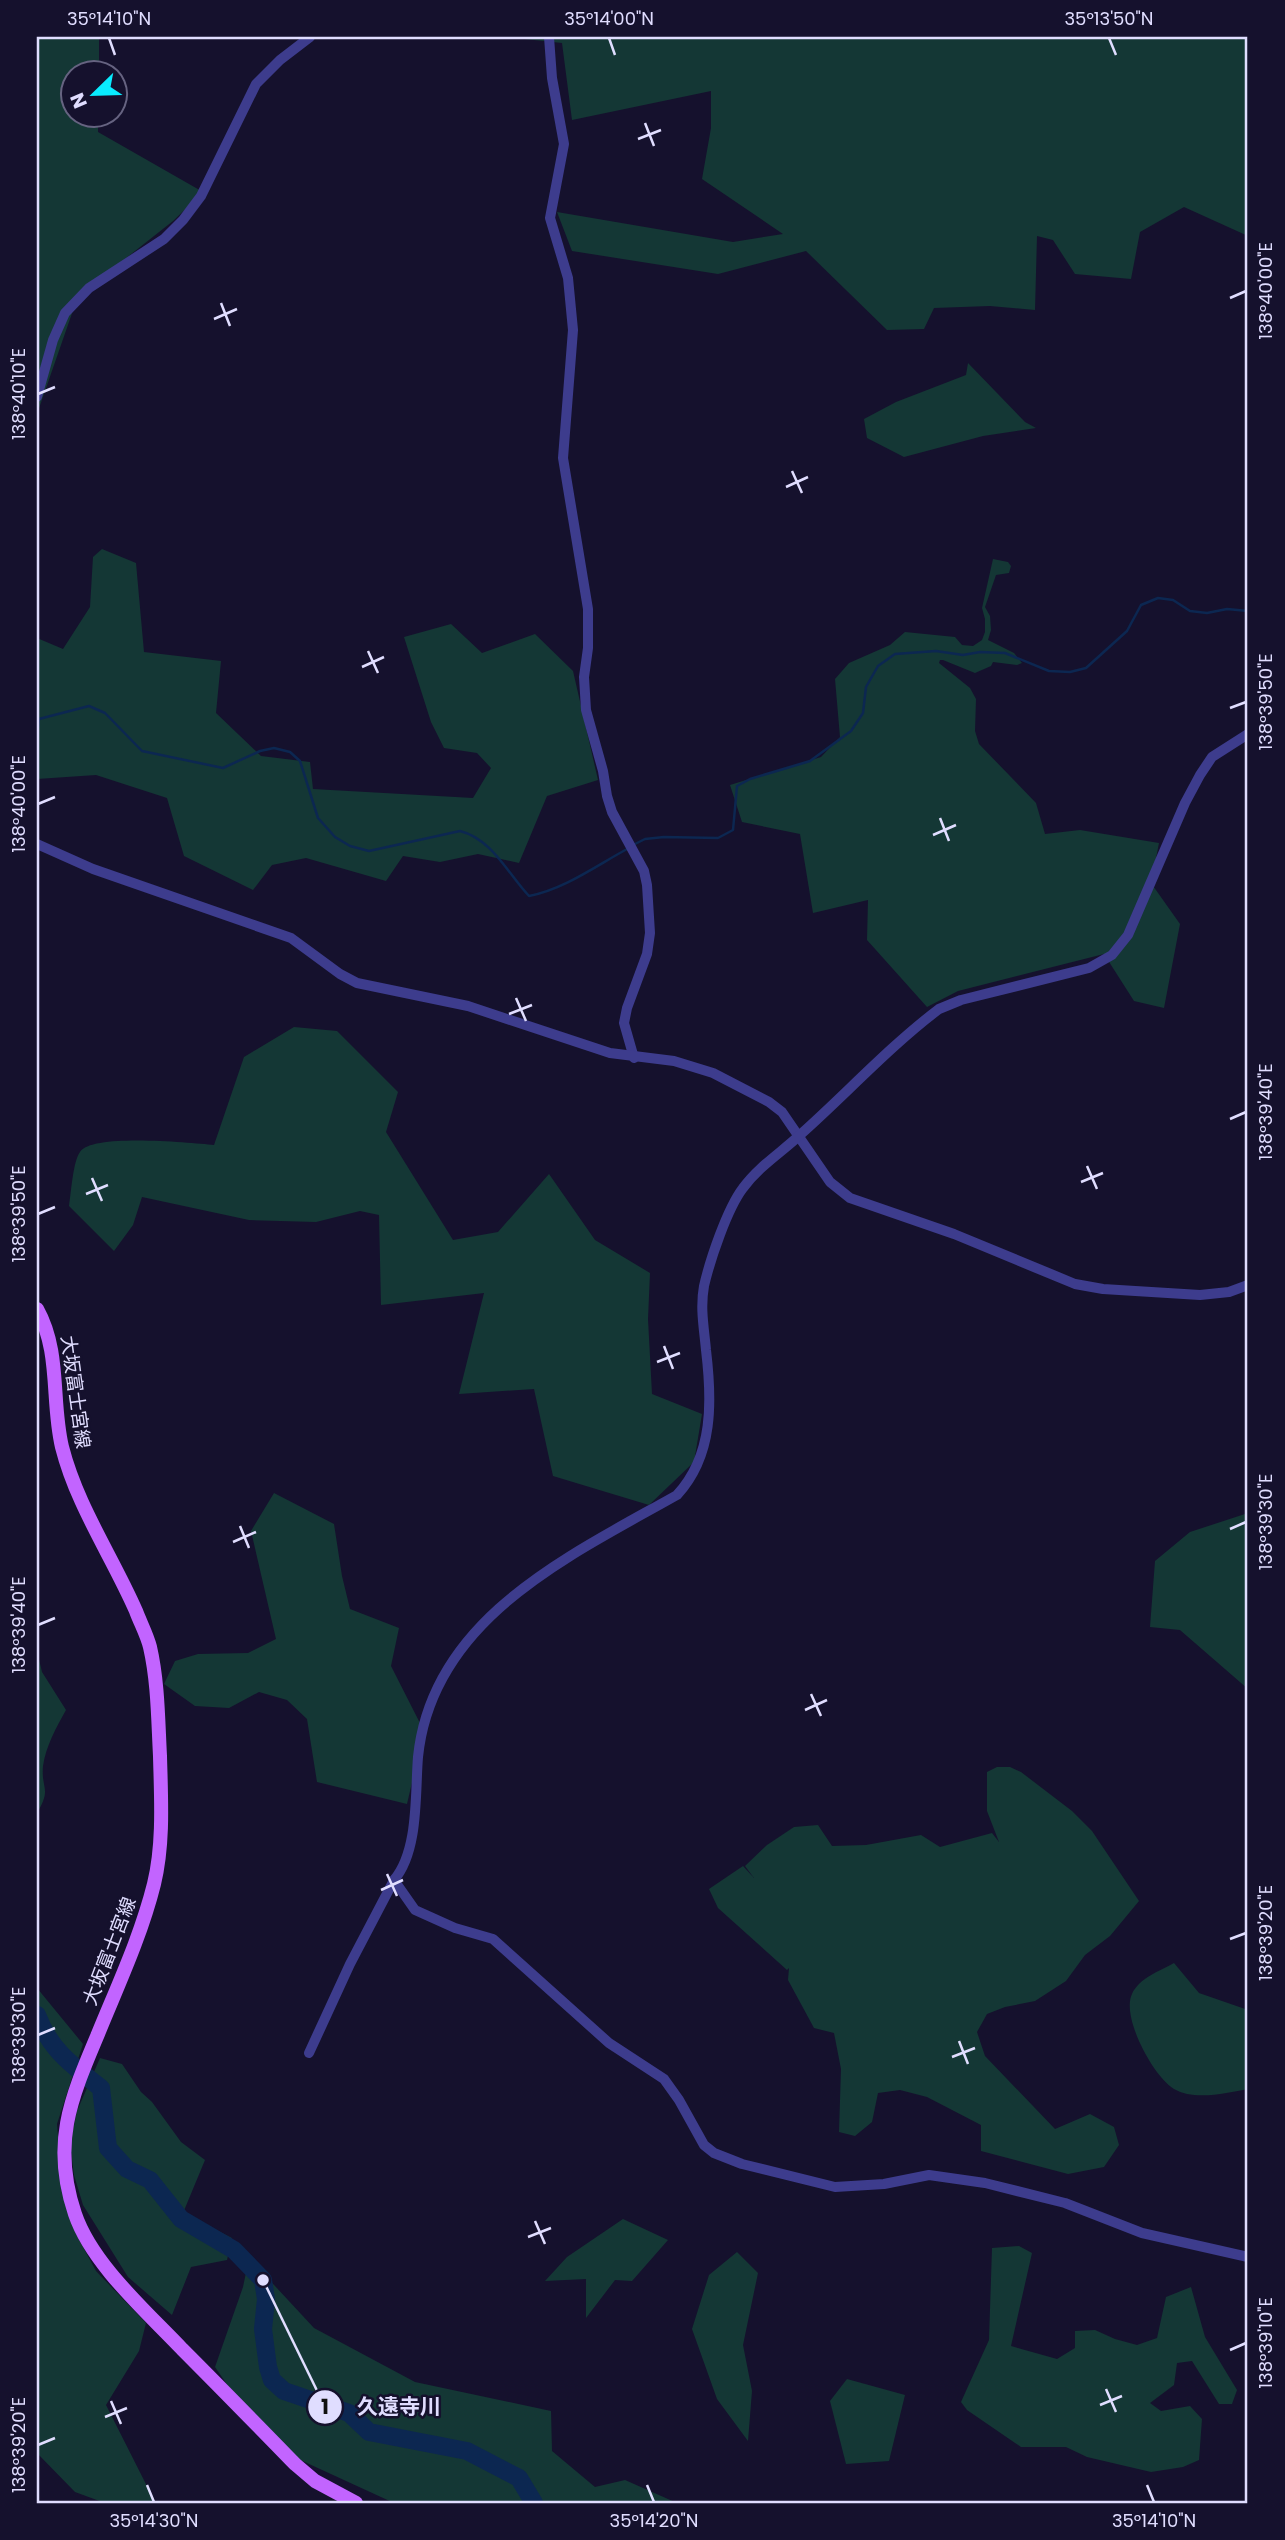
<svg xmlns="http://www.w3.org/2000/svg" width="1285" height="2540" font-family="Poppins,'Noto Sans JP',sans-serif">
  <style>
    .green { fill: #143735 }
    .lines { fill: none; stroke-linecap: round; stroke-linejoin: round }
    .stream { stroke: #0c2751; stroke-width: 2.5 }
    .river { stroke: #0c2751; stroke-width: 18 }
    .minor { stroke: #3d3c8d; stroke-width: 10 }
    .major { stroke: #c264ff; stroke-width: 14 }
    .ticks { fill: none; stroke: #e0ddff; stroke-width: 2.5 }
    .labels { text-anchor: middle; stroke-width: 5; stroke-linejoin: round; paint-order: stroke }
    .street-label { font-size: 19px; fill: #e0ddff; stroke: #15112d }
    .leader { fill: none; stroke: #e0ddff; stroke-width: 2.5 }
    .callout-dot { fill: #e0ddff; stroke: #15112d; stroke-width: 2.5 }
    .mark-label { font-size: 21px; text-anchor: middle; font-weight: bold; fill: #111 }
    .callout-label { font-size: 21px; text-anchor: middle; font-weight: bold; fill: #e0ddff; stroke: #15112d; stroke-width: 5; stroke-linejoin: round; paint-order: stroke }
    .neatline { fill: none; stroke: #e0ddff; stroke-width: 2.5 }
    .ticks-label { font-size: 18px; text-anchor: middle; fill: #e0ddff }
  </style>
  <rect width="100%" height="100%" fill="#15112d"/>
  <g class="green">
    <path d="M 37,37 L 99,37 L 99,73 L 74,74 L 74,116 L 98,116 L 98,132 L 203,192 L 173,221 L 78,296 L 37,414 Z"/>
    <path d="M 505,37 L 1248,37 L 1248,236 L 1184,207 L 1140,232 L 1131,279 L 1075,274 L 1053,240 L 1037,236 L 1035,310 L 990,306 L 934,308 L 924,329 L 887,330 L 806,251 L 718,274 L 572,251 L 557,212 L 733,242 L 783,234 L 702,179 L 711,128 L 711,91 L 572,120 L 562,43 Z"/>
    <path d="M 968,363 L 1025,422 L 1036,428 L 983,436 L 904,457 L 867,438 L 864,419 L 896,402 L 966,375 Z"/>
    <path d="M 102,549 L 136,563 L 144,652 L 221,661 L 216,713 L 261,756 L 310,762 L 313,789 L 473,798 L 491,768 L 477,753 L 444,748 L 431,722 L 404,637 L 451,624 L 482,653 L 535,634 L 573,671 L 598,780 L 547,796 L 519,863 L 478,854 L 440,862 L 403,856 L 386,881 L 306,858 L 272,865 L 253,890 L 184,856 L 167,798 L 96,775 L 37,779 L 37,638 L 63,649 L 90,607 L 93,557 Z"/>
    <path d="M 993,559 L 1008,562 L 1011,566 L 1009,573 L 996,575 L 985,607 L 990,616 L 991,630 L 988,640 L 1014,653 L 1022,663 L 1017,665 L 993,662 L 991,666 L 975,673 L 943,660 L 940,660 L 939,663 L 970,688 L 976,699 L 975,731 L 979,744 L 1036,803 L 1045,834 L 1080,830 L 1159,843 L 1151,883 L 1180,924 L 1164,1008 L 1134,1001 L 1104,954 L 958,991 L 927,1007 L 867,940 L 868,900 L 813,913 L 800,834 L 742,822 L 730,785 L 821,757 L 840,737 L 835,679 L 849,663 L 890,645 L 905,632 L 955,637 L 962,645 L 973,646 L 982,640 L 985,632 L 985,619 L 982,608 Z"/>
    <path d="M 294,1027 L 337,1031 L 398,1092 L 386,1132 L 453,1240 L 498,1232 L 549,1174 L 595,1240 L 650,1273 L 648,1319 L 652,1394 L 702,1414 L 694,1462 L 649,1505 L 553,1476 L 534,1389 L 459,1394 L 484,1293 L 381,1305 L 379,1215 L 360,1211 L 316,1222 L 249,1220 L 142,1197 L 133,1225 L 114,1251 L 69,1206 C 71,1194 73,1161 80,1152 C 92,1133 190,1143 214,1145 L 244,1057 Z"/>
    <path d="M 274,1493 L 334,1524 L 342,1576 L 350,1609 L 399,1628 L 391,1666 L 424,1731 L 407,1804 L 317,1782 L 307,1719 L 287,1700 L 259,1692 L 229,1708 L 195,1706 L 164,1684 L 175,1661 L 198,1654 L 248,1653 L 276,1639 L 251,1531 Z"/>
    <path d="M 1248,1513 L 1248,1689 L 1180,1630 L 1150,1627 L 1155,1561 L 1190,1532 Z"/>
    <path d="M 37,1651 L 42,1672 L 66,1710 C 56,1728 46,1746 43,1766 C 41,1790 52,1788 37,1813 Z"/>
    <path d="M 997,1767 L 1010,1767 L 1021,1772 L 1072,1811 L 1092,1831 L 1139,1901 L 1110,1936 L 1085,1955 L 1066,1981 L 1035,2001 L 1005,2007 L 987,2014 L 977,2032 L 985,2056 L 1055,2129 L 1090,2114 L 1114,2127 L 1119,2145 L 1104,2167 L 1068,2174 L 981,2151 L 981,2125 L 927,2097 L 900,2090 L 878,2093 L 872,2122 L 855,2136 L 839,2132 L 841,2069 L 834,2033 L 814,2028 L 788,1980 L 789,1968 L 787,1970 L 718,1908 L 709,1889 L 743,1866 L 754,1878 L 745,1866 L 767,1845 L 794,1827 L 818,1825 L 832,1846 L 866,1845 L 921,1835 L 940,1847 L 992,1833 L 999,1842 L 987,1811 L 987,1772 Z"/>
    <path d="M 1174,1963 L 1199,1993 L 1248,2010 L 1248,2089 C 1227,2093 1194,2101 1174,2089 C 1153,2076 1121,2017 1132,1994 C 1139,1978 1160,1971 1174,1963 Z"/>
    <path d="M 37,1988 L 83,2044 L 57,2124 L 62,2186 L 76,2234 L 96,2271 L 146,2323 L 139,2351 L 106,2405 L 155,2502 L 153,2503 L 105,2503 L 75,2492 L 37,2453 Z"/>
    <path d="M 100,2058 L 122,2064 L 141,2092 L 152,2102 L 181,2142 L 205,2160 L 183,2213 L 232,2238 L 227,2260 L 191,2267 L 172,2315 L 128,2277 L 83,2205 L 74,2175 L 70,2144 L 77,2111 Z"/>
    <path d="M 623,2219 L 668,2240 L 632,2281 L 615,2280 L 586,2318 L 586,2279 L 545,2281 L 567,2257 Z"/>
    <path d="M 1019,2246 L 1032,2253 L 1011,2346 L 1057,2359 L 1075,2348 L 1075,2331 L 1095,2330 L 1115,2339 L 1137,2345 L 1157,2338 L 1166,2297 L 1191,2287 L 1205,2337 L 1237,2390 L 1232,2404 L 1219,2404 L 1192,2361 L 1177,2363 L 1174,2385 L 1150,2403 L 1161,2411 L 1190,2406 L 1202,2419 L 1199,2460 L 1183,2467 L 1151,2472 L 1087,2457 L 1066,2447 L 1021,2447 L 967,2410 L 961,2402 L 989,2340 L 992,2248 Z"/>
    <path d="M 737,2252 L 758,2273 L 743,2345 L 752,2391 L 748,2441 L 717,2399 L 692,2329 L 709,2275 Z"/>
    <path d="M 249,2258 L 314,2328 L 415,2382 L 551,2411 L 552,2451 L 595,2487 L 625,2480 L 677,2503 L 394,2503 L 296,2458 L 228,2386 L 215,2367 L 243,2287 Z"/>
    <path d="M 847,2379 L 905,2395 L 889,2461 L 846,2464 L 830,2401 Z"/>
  </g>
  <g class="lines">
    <g class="stream">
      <path d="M 37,735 L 39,719 L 89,706 L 105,713 L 142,751 L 223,768 L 260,751 L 274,748 L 290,752 L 300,761 L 318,818 L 335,837 L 350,846 L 369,851 L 460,831 C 492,839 508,874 529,896 C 565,889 597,865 629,848"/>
      <path d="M 635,844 L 645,839 L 664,837 L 718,838 L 733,830 L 737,786 L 750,779 L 810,761 L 851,731 L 863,713 L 866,687 L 878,666 L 895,654 L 936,651 L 963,655 L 980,652 L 1005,653 L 1049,671 L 1070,672 L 1086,668 L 1127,631 L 1141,605 L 1158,598 L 1173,600 L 1190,611 L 1207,613 L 1227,609 L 1248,611"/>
    </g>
    <path class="river" d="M 37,2015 C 50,2050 73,2066 101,2088 L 108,2148 L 127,2169 L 150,2180 L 181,2219 L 234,2250 L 263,2280 L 266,2299 L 263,2329 L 268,2367 L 272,2380 L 284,2391 L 349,2413 L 369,2432 L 467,2451 L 519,2478 L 534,2503"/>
    <g class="minor">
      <path d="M 549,37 L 552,78 L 564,144 L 550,218 L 568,278 L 573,330 L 563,458 L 588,609 L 588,648 L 584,677 L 586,710 L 603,771 L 607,796 L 612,812 L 644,871 L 647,885 L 650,933 L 647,954 L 627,1008 L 624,1023 L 634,1058"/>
      <path d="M 37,397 L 53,340 L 65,313 L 89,288 L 164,239 L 183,220 L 201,196 L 256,84 L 280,60 L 310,37"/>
      <path d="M 37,844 L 93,869 L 291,938 L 340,974 L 357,983 L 468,1006 L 610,1053 L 674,1061 L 713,1073 L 769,1102 L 782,1112 L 830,1182 L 850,1198 L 954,1234 L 1075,1284 L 1103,1289 L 1200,1295 L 1229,1292 L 1248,1285"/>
      <path d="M 394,1880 L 415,1910 L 455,1928 L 493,1939 L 609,2043 L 664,2079 L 679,2100 L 704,2145 L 714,2153 L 742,2164 L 835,2187 L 884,2184 L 929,2175 L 985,2183 L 1065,2203 L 1142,2233 L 1248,2257"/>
      <path d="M 309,2053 L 350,1964 L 394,1880 C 419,1851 415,1793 418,1757 C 432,1618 571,1555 677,1495 C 714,1455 712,1400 706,1350 C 704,1328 700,1308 704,1286 C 710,1260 727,1209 743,1188 C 759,1166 782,1152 801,1134 C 847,1093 890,1046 939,1009 L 961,1000 L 1089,968 L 1112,955 L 1128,935 L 1185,803 L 1200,775 L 1212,757 L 1248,734"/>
    </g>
    <path class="major" d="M 37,1309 C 61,1352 51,1401 62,1447 C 77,1506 112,1556 136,1611 C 140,1622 147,1635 150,1647 C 158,1682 158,1719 160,1756 C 161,1797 164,1843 154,1884 C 141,1936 118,1985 98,2034 C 71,2098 51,2143 75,2214 C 92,2264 146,2311 182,2349 C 220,2387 257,2425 295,2464 L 315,2481 L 356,2503"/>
  </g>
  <path class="ticks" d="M 109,38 L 115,55M 609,38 L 615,55M 1109,38 L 1116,55M 645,123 L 654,146M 638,139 L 661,130M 1230,298 L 1246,291M 221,303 L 230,326M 214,319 L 237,309M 38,394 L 55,387M 792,471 L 802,493M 786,487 L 808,477M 368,651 L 378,673M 362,667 L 384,657M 1230,708 L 1246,702M 38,804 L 55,797M 940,818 L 949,841M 933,835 L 956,825M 516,998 L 526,1021M 509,1014 L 532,1005M 1230,1119 L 1246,1112M 1087,1166 L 1097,1189M 92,1178 L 102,1201M 1081,1182 L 1103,1173M 86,1194 L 108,1185M 38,1214 L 55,1207M 664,1346 L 673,1369M 657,1362 L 680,1353M 240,1526 L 249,1548M 1230,1529 L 1246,1522M 233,1542 L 256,1532M 38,1625 L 55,1618M 811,1694 L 821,1716M 805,1710 L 827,1700M 387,1874 L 397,1896M 381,1890 L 403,1880M 1230,1939 L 1246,1933M 38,2035 L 55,2028M 959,2041 L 968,2064M 952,2057 L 975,2048M 535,2221 L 545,2244M 528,2237 L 551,2228M 1230,2350 L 1246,2343M 1106,2389 L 1116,2412M 111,2401 L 121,2424M 1100,2405 L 1122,2396M 105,2417 L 127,2408M 38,2445 L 55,2438M 147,2485 L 154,2502M 647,2485 L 654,2502M 1147,2485 L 1154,2502"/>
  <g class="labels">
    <g class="street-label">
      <text transform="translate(76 1392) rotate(82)" y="7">大坂富士宮線</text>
      <text transform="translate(109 1951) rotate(-69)" y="7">大坂富士宮線</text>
    </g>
  </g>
  <path class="leader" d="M263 2280L325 2407"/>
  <g class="callout-dot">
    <circle cx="263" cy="2280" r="7"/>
    <circle cx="325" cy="2407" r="18"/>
  </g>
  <g class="mark-label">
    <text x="325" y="2414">1</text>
  </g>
  <g class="callout-label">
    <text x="399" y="2414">久遠寺川</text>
  </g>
  <rect width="1285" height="2540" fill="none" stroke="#15112d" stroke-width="77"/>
  <g transform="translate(94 94) rotate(247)"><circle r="33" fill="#15112d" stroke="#666381" stroke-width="2"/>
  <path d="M0-5L12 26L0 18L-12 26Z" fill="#09ecff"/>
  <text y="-10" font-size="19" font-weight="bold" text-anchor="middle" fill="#e0ddff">N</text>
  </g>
  <rect x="38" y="38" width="1208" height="2464" class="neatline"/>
  <g class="ticks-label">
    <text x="109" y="25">35°14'10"N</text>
    <text x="609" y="25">35°14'00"N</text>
    <text x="1109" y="25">35°13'50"N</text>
    <text transform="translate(1266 291) rotate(-90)" y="6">138°40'00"E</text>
    <text transform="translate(19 394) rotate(-90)" y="6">138°40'10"E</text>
    <text transform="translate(1266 702) rotate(-90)" y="6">138°39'50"E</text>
    <text transform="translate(19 804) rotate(-90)" y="6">138°40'00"E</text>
    <text transform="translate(1266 1112) rotate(-90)" y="6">138°39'40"E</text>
    <text transform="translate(19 1214) rotate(-90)" y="6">138°39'50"E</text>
    <text transform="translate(1266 1522) rotate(-90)" y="6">138°39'30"E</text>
    <text transform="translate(19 1625) rotate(-90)" y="6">138°39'40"E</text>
    <text transform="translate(1266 1933) rotate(-90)" y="6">138°39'20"E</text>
    <text transform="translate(19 2035) rotate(-90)" y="6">138°39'30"E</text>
    <text transform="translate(1266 2343) rotate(-90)" y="6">138°39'10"E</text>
    <text transform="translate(19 2445) rotate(-90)" y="6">138°39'20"E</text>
    <text x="154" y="2527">35°14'30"N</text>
    <text x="654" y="2527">35°14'20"N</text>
    <text x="1154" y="2527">35°14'10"N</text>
  </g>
</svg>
